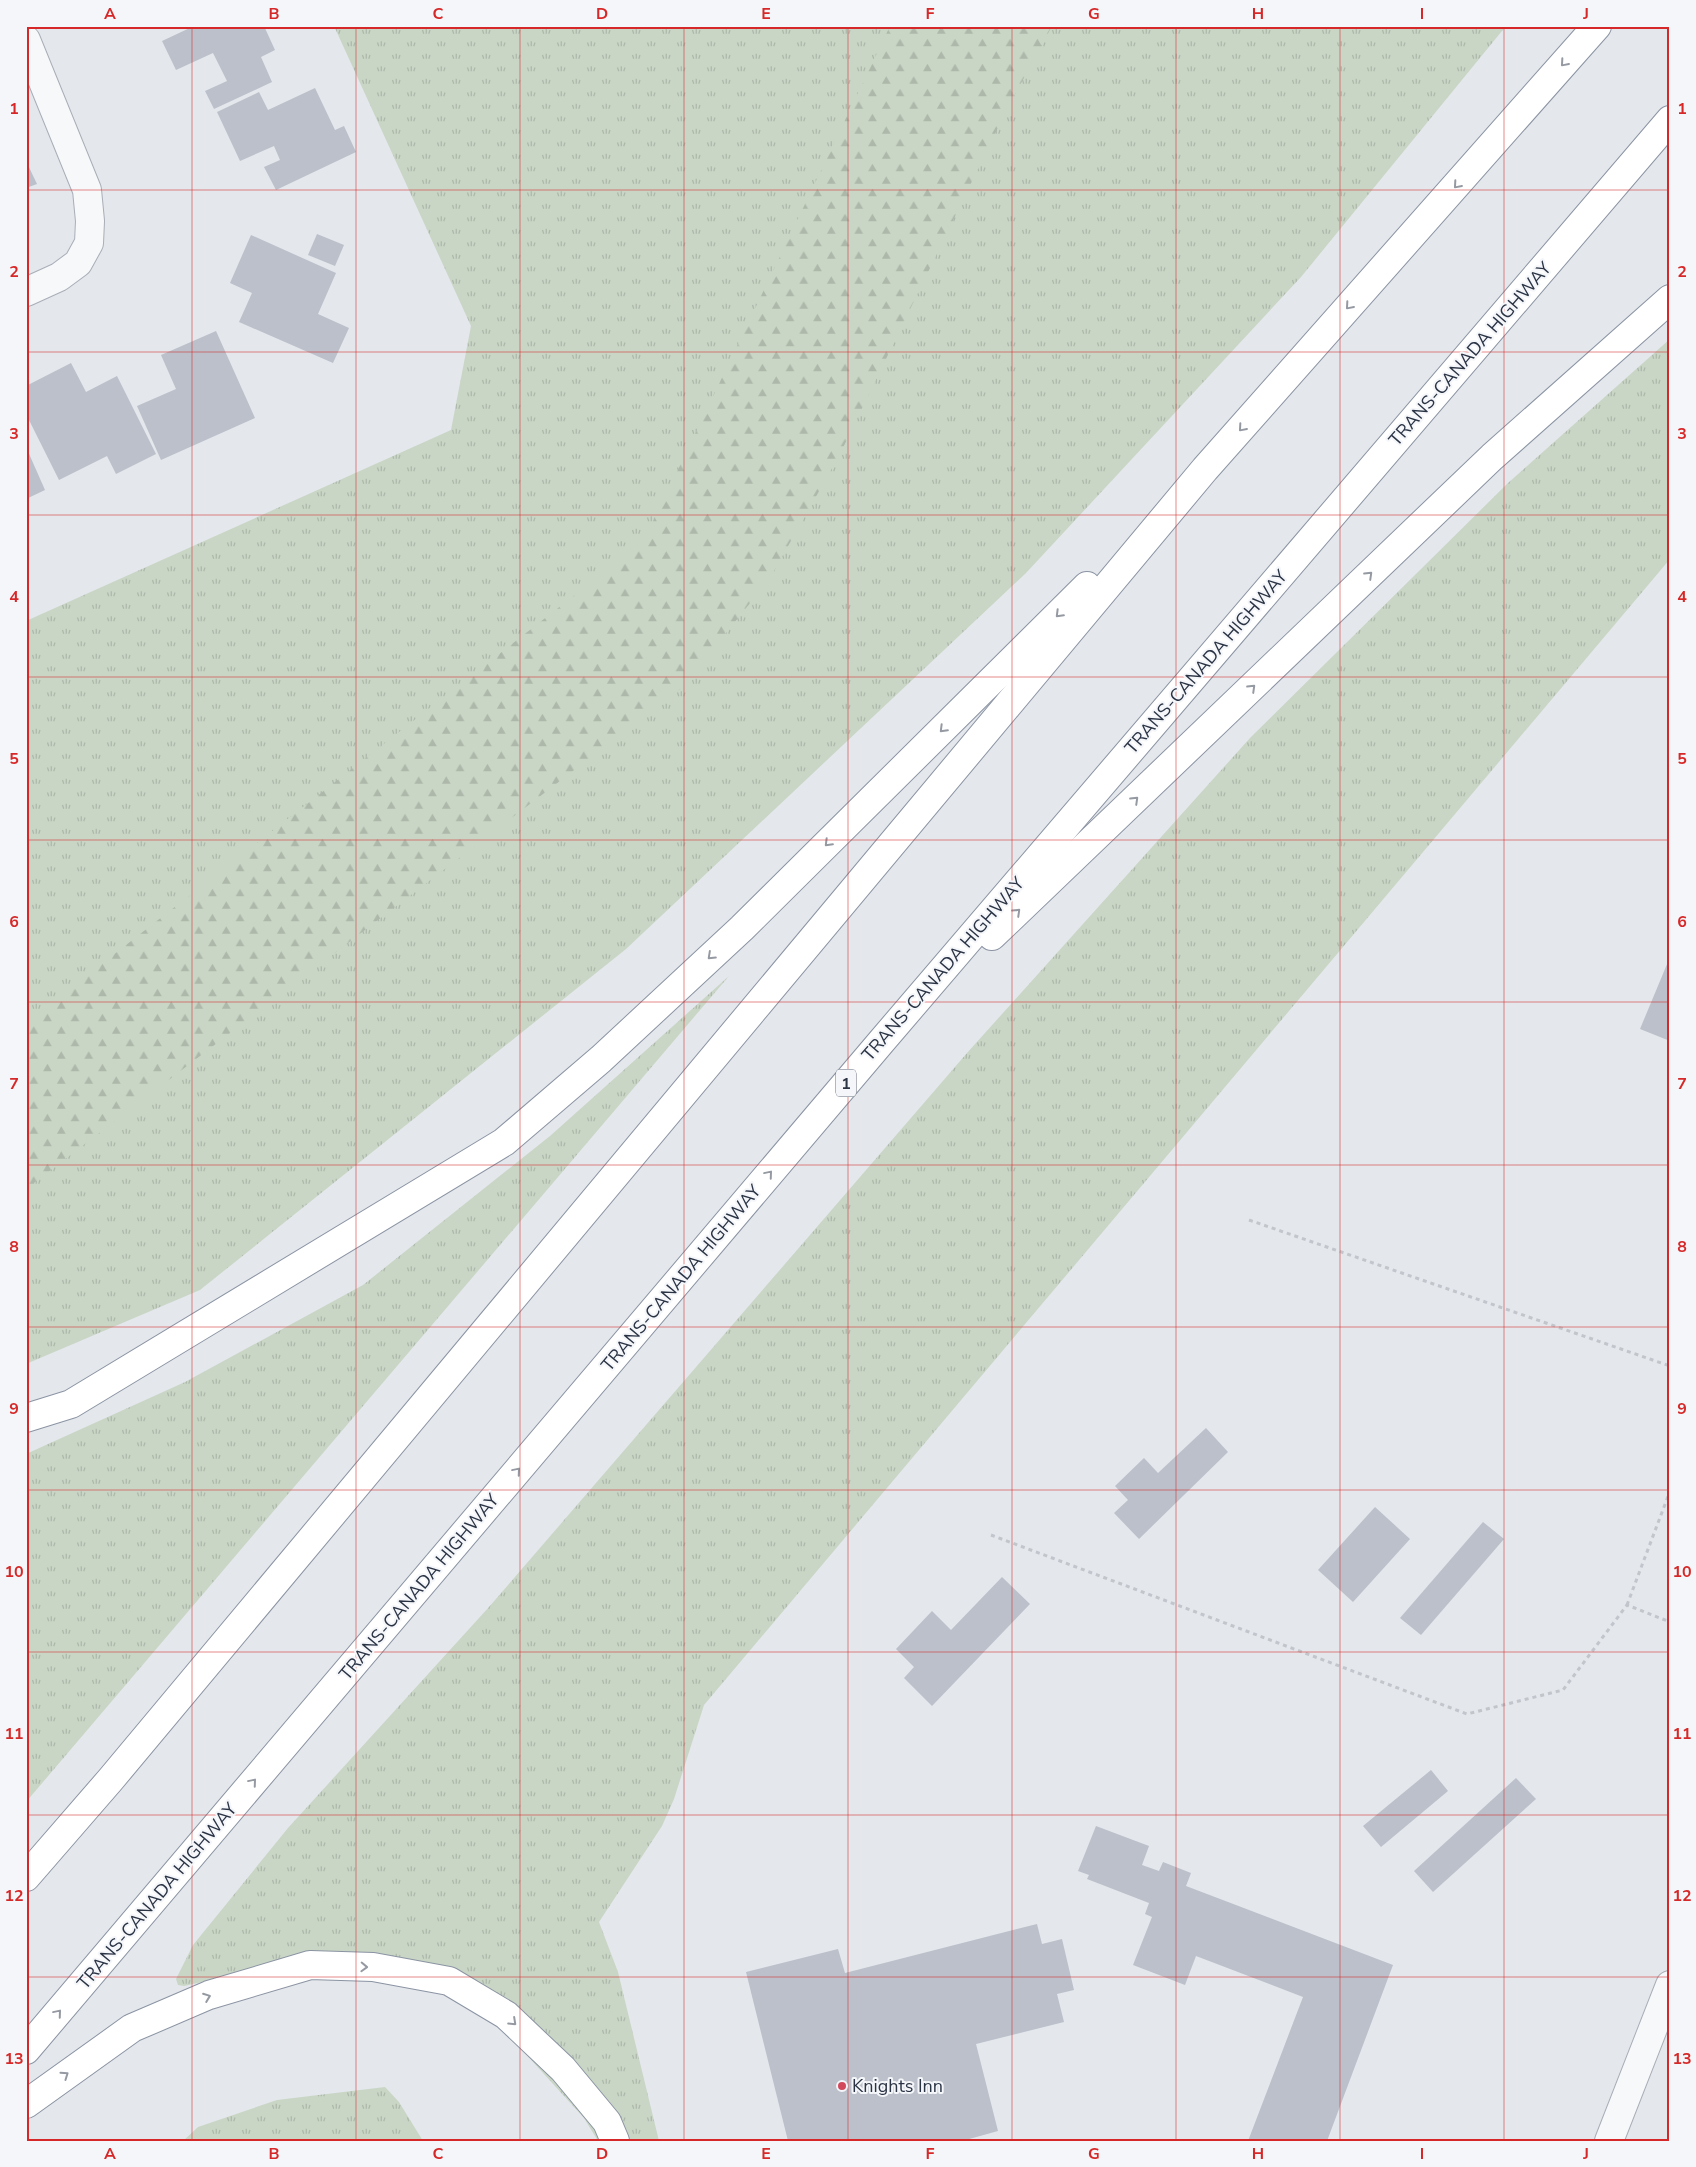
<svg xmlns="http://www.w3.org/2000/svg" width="1696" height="2167" font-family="'Nunito Sans',sans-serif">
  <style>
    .grass { fill: url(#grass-tufts) }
    .forest { fill: url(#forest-firs) }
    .building { fill: #bbc0ca }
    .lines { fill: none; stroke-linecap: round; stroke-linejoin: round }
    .minor-casing { stroke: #a9aeb7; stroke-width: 30 }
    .highway-casing { stroke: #8b94a3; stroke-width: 30 }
    .path { stroke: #c2c5cb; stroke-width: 3; stroke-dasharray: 4 4; stroke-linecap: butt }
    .minor { stroke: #f7f8fa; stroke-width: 28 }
    .highway { stroke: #fff; stroke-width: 28 }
    .oneway { stroke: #959aa2 }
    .grid { fill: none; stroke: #d62828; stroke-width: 1; stroke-opacity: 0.55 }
    .poi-dot { fill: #d1495b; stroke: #f4f6f9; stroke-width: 2 }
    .labels { text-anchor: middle; stroke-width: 4; stroke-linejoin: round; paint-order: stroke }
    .shield { fill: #f4f6f9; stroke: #676e7b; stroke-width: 1 }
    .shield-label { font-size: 16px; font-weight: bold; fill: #2b3445 }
    .street-label { font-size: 18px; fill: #2b3445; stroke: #f4f6f9 }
    .poi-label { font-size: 18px; fill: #2b3445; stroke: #f4f6f9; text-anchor: start }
    .neatline { fill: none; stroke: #d62828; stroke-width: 2 }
    .grid-label { font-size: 16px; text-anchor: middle; font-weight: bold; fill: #d62828 }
  </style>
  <defs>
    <pattern id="grass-tufts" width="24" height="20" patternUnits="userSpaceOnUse" patternTransform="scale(1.25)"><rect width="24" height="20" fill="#c9d6c5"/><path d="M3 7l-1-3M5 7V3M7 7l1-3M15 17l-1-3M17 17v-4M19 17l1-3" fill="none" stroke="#adb8ab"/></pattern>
    <pattern id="forest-firs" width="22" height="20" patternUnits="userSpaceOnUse" patternTransform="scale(1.25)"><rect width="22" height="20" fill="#c9d6c5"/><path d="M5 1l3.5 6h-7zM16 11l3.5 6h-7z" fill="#adb8ab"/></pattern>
  </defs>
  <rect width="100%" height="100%" fill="#e4e7ec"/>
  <g class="grass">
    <path d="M 334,26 L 1506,26 L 1301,277 L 1026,573 L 626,949 L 200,1290 L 26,1364 L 26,621 L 451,430 L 471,326 Z"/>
    <path d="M 1670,339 L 1670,559 L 704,1705 L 674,1799 L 662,1826 L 599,1922 L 618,1972 L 659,2141 L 598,2141 L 584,2118 L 503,2029 L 445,1989 L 292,1962 L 184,1986 L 178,1985 L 176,1979 L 193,1945 L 288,1828 L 489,1607 L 967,1053 L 1250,738 L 1508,483 Z"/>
    <path d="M 729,976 L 26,1802 L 26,1454 L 185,1382 L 363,1285 L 550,1136 Z"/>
    <path d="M 385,2087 L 399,2102 L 423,2141 L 183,2141 L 198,2127 L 277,2100 Z"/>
  </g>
  <path class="forest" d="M 890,26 L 1052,26 L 1007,109 L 840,454 L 770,578 L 683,687 L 26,1189 L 26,1023 L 644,541 Z"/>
  <g class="building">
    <path d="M 194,26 L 264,26 L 275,50 L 261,57 L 272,82 L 214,109 L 205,91 L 227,81 L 213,53 L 176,70 L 162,41 Z"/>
    <path d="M 315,88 L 335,130 L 344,126 L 356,152 L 276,190 L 264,167 L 280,160 L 274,146 L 240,161 L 217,112 L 259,92 L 268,110 Z"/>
    <path d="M 26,161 L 37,184 L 26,188 Z"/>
    <path d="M 317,234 L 344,245 L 335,266 L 308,255 Z"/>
    <path d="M 251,235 L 336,273 L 318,314 L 349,328 L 333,363 L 239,322 L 252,293 L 230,283 Z"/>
    <path d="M 216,331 L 255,418 L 161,460 L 137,406 L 176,389 L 161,355 Z"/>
    <path d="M 71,363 L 86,392 L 117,376 L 156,454 L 116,474 L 107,456 L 59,480 L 26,414 L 26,386 Z"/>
    <path d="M 26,447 L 45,490 L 26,499 Z"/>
    <path d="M 1670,957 L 1670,1041 L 1640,1029 Z"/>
    <path d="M 1206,1428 L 1228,1452 L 1139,1539 L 1114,1513 L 1128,1500 L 1115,1486 L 1144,1458 L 1158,1473 Z"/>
    <path d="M 1375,1507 L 1410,1539 L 1353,1602 L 1318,1570 Z"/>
    <path d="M 1483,1522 L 1504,1539 L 1421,1635 L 1400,1618 Z"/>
    <path d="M 1002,1577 L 1030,1604 L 932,1706 L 904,1678 L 914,1667 L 896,1649 L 932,1611 L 951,1630 Z"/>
    <path d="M 1431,1770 L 1448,1791 L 1381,1847 L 1363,1826 Z"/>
    <path d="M 1516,1778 L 1536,1799 L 1433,1892 L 1414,1871 Z"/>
    <path d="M 1096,1826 L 1149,1846 L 1142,1865 L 1159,1871 L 1163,1862 L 1191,1873 L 1186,1886 L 1393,1965 L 1327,2141 L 1248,2141 L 1303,1997 L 1196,1956 L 1185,1985 L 1133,1965 L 1152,1917 L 1145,1914 L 1149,1903 L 1087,1879 L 1089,1875 L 1078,1871 Z"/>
    <path d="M 1037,1924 L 1042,1944 L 1062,1939 L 1074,1990 L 1057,1994 L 1064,2022 L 976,2044 L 998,2131 L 962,2141 L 788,2141 L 746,1972 L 838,1949 L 845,1973 Z"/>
  </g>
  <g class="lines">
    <g class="minor-casing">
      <g id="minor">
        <path d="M 26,40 L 87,190 L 90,221 L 89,243 L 78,263 L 59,277 L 26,292"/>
        <path d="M 1609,2141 L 1670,1985"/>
      </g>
    </g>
    <g class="highway-casing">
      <g id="highway">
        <path d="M 992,936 L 1492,457 L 1670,299"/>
        <path d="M 26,1418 L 71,1404 L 504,1142 L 601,1059 L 742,928 L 1087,586"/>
        <path d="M 26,1877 L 111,1779 L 1205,469 L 1597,26"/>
        <path d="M 26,2050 L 881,1042 L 1670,120"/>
        <path d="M 26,2104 L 132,2028 L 209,1995 L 310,1965 L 373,1967 L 449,1981 L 506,2015 L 563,2069 L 607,2122 L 615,2141"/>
      </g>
    </g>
    <g class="path">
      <path d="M 1249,1220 L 1670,1366"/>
      <path d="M 991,1535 L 1467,1714 L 1563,1690 L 1627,1605 L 1670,1622"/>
      <path d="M 1627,1605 L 1670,1491"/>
    </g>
    <use href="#minor" class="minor"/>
    <use href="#highway" class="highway"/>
  </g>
  <defs><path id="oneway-chevron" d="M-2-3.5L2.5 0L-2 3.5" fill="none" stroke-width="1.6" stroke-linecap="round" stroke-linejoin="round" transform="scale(1.25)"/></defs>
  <g class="oneway">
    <use href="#oneway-chevron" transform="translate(1564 63) rotate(131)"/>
    <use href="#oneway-chevron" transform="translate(1457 185) rotate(131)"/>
    <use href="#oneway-chevron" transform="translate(1349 306) rotate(131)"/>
    <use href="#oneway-chevron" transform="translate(1242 428) rotate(131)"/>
    <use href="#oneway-chevron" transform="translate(1369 575) rotate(-44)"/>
    <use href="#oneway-chevron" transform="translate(1059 614) rotate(135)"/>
    <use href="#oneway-chevron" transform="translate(1252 688) rotate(-44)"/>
    <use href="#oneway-chevron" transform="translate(943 729) rotate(135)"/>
    <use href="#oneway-chevron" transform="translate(1135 800) rotate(-44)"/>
    <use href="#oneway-chevron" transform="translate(828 843) rotate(135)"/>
    <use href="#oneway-chevron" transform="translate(1017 912) rotate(-44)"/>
    <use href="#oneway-chevron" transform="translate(711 956) rotate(137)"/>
    <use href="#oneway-chevron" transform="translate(769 1174) rotate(-50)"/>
    <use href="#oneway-chevron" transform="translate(517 1471) rotate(-50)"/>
    <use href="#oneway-chevron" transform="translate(253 1782) rotate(-50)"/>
    <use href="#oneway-chevron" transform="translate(364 1967) rotate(2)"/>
    <use href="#oneway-chevron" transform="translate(207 1997) rotate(-21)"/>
    <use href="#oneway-chevron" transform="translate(58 2013) rotate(-50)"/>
    <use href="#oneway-chevron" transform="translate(513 2022) rotate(43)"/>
    <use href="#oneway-chevron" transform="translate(65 2075) rotate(-35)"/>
  </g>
  <path class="grid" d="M 192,26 L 192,2141M 356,26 L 356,2141M 520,26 L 520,2141M 684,26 L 684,2141M 848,26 L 848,2141M 1012,26 L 1012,2141M 1176,26 L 1176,2141M 1340,26 L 1340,2141M 1504,26 L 1504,2141M 26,190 L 1670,190M 26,352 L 1670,352M 26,515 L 1670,515M 26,677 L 1670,677M 26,840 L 1670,840M 26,1002 L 1670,1002M 26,1165 L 1670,1165M 26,1327 L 1670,1327M 26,1490 L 1670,1490M 26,1652 L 1670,1652M 26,1815 L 1670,1815M 26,1977 L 1670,1977"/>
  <circle class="poi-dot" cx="842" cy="2086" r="5"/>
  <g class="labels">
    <rect class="shield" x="836" y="1069.5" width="20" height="27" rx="4"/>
    <g class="shield-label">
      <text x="846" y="1089">1</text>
    </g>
    <g class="street-label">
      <text transform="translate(1470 354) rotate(-49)" y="6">TRANS-CANADA HIGHWAY</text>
      <text transform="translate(1206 662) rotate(-49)" y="6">TRANS-CANADA HIGHWAY</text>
      <text transform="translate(943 969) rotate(-49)" y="6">TRANS-CANADA HIGHWAY</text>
      <text transform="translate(681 1278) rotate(-50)" y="6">TRANS-CANADA HIGHWAY</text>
      <text transform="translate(419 1587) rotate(-50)" y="6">TRANS-CANADA HIGHWAY</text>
      <text transform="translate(157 1896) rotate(-50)" y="6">TRANS-CANADA HIGHWAY</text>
    </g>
    <g class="poi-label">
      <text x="852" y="2092">Knights Inn</text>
    </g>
  </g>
  <rect width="1696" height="2167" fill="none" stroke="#f4f6f9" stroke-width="55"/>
  <rect x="28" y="28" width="1640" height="2112" class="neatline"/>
  <g class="grid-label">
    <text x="110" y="19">A</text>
    <text x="274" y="19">B</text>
    <text x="438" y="19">C</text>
    <text x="602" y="19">D</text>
    <text x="766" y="19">E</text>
    <text x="930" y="19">F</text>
    <text x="1094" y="19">G</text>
    <text x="1258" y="19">H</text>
    <text x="1422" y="19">I</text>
    <text x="1586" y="19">J</text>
    <text x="14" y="114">1</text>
    <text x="1682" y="114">1</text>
    <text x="14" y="277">2</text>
    <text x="1682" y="277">2</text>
    <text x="14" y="439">3</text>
    <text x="1682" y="439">3</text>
    <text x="14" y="602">4</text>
    <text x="1682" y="602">4</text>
    <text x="14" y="764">5</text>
    <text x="1682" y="764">5</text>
    <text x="14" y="927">6</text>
    <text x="1682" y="927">6</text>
    <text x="14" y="1089">7</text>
    <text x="1682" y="1089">7</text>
    <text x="14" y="1252">8</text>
    <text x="1682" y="1252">8</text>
    <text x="14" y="1414">9</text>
    <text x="1682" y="1414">9</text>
    <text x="14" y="1577">10</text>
    <text x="1682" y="1577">10</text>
    <text x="14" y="1739">11</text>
    <text x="1682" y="1739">11</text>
    <text x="14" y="1901">12</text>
    <text x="1682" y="1901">12</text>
    <text x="14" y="2064">13</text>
    <text x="1682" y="2064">13</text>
    <text x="110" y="2159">A</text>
    <text x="274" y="2159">B</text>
    <text x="438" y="2159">C</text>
    <text x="602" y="2159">D</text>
    <text x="766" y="2159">E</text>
    <text x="930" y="2159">F</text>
    <text x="1094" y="2159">G</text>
    <text x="1258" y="2159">H</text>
    <text x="1422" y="2159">I</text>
    <text x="1586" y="2159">J</text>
  </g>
</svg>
